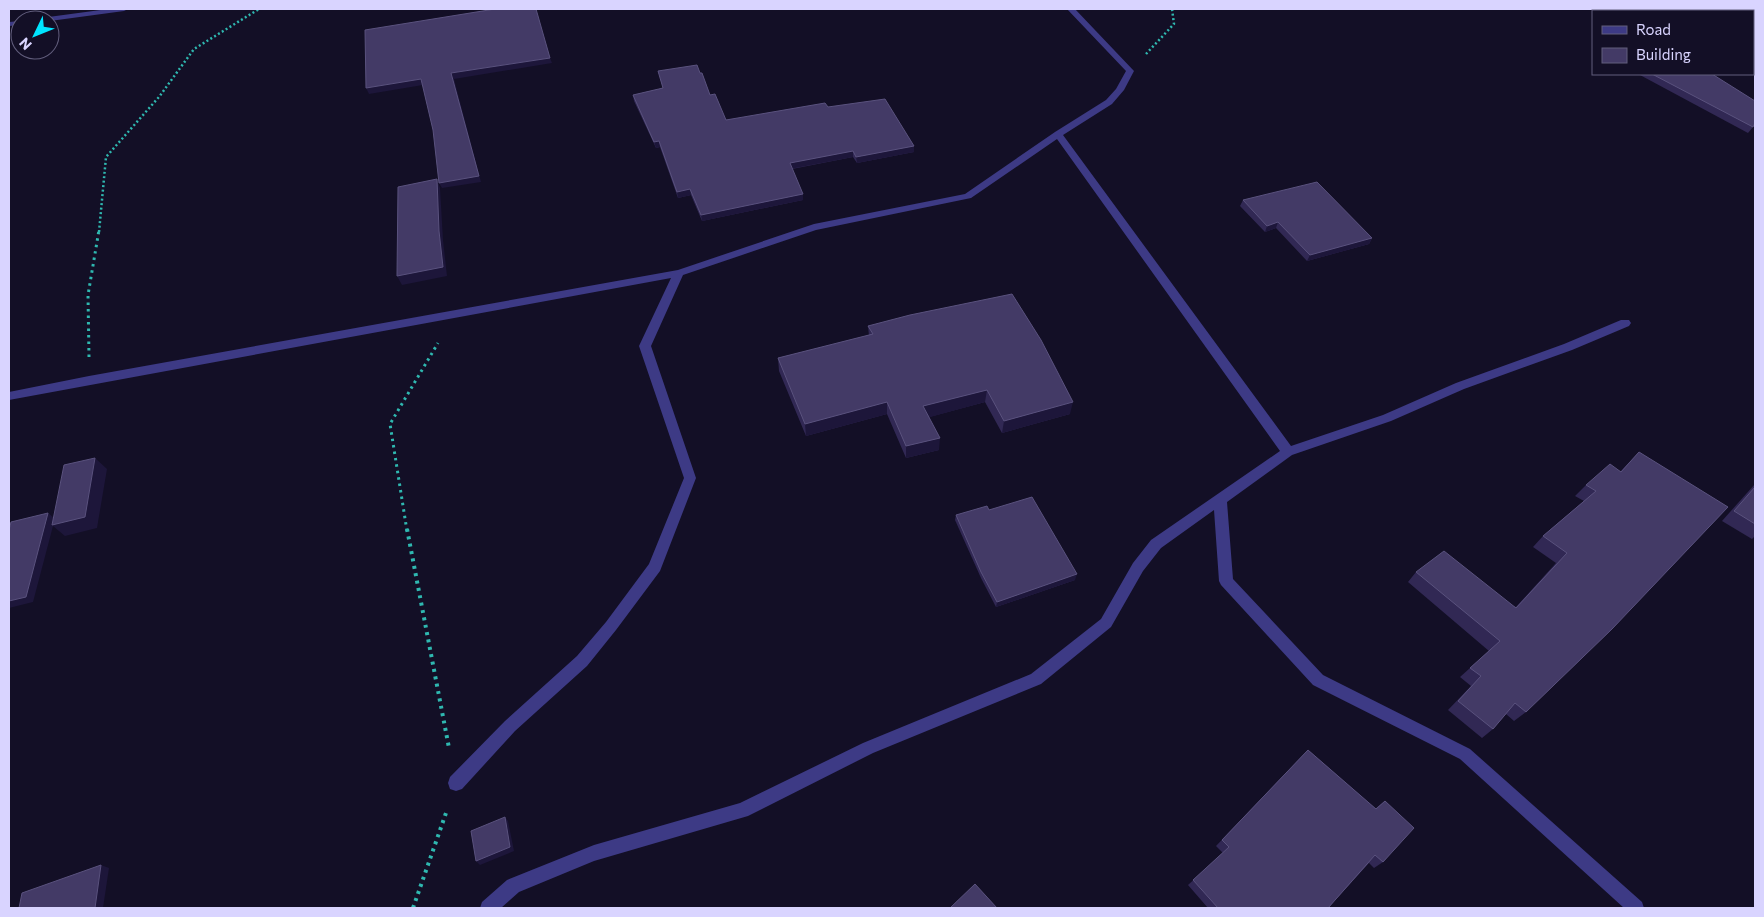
<svg xmlns="http://www.w3.org/2000/svg" width="1764" height="917" font-family="Commissioner,sans-serif">
  <style>
    .lines { fill: none; stroke-linecap: round; stroke-linejoin: round }
    .path-far2 { stroke: #2fb8b0; stroke-width: 2.5; stroke-dasharray: 2 2.5; stroke-linecap: butt }
    .path-far1 { stroke: #2fb8b0; stroke-width: 3; stroke-dasharray: 2.5 4; stroke-linecap: butt }
    .path { stroke: #2fb8b0; stroke-width: 4; stroke-dasharray: 3 4.5; stroke-linecap: butt }
    .street { fill: #3d3a85; fill-rule: evenodd }
    .wall { fill: #312854 }
    .shaded-wall { fill: #1d163a }
    .building { fill: #433a66; stroke: #5a527e }
  </style>
  <rect width="100%" height="100%" fill="#130f26"/>
  <g class="lines">
    <g class="path-far2">
      <path d="M 1146,54 L 1174,24 L 1172,9"/>
      <path d="M 99,232 L 106,157 L 159,97 L 194,49 L 259,9"/>
    </g>
    <g class="path-far1">
      <path d="M 89,357 L 88,295 L 99,230"/>
      <path d="M 407,531 L 390,424 L 438,343"/>
    </g>
    <g class="path">
      <path d="M 407,529 L 449,748"/>
      <path d="M 413,908 L 447,810"/>
    </g>
    <g class="street">
      <path d="M 108,9 L 128,9 L 124,11 L 50,21 L 37,20 L 41,18 Z"/>
      <path d="M 1067,9 L 1075,9 L 1134,71 L 1124,90 L 1112,104 L 1063,135 L 1291,446 L 1383,415 L 1456,383 L 1564,344 L 1621,320 L 1629,320 L 1631,323 L 1629,326 L 1572,350 L 1464,389 L 1391,421 L 1292,455 L 1227,502 L 1233,579 L 1323,675 L 1470,749 L 1642,902 L 1644,908 L 1624,908 L 1460,759 L 1313,685 L 1221,585 L 1219,581 L 1214,510 L 1161,548 L 1143,571 L 1111,627 L 1041,684 L 873,753 L 748,816 L 594,861 L 519,892 L 501,908 L 480,908 L 482,902 L 507,880 L 594,845 L 740,803 L 863,743 L 1031,674 L 1101,619 L 1133,563 L 1151,540 L 1280,451 L 1057,139 L 971,198 L 816,230 L 683,275 L 651,346 L 696,478 L 660,571 L 616,630 L 587,666 L 515,731 L 462,789 L 456,791 L 450,789 L 448,783 L 450,777 L 505,721 L 577,656 L 606,622 L 649,564 L 684,478 L 639,346 L 671,278 L 9,400 L 9,392 L 89,376 L 678,270 L 814,224 L 965,194 L 1055,132 L 1106,100 L 1116,89 L 1126,71 Z"/>
      <path d="M 20,21 L 20,25 L 9,26 L 9,22 Z"/>
    </g>
  </g>
  <g class="wall">
    <path d="M 1651,9 L 1755,9 L 1755,12 L 1753,13 L 1753,11 L 1656,11 Z"/>
    <path d="M 658,71 L 700,73 L 710,95 L 726,120 L 828,107 L 914,146 L 914,152 L 857,163 L 853,157 L 792,169 L 803,200 L 702,221 L 691,195 L 678,198 L 660,147 L 656,148 L 634,101 L 633,95 L 663,88 Z"/>
    <path d="M 1641,74 L 1712,74 L 1753,127 L 1748,133 L 1640,75 Z"/>
    <path d="M 1243,200 L 1372,238 L 1369,244 L 1307,261 L 1276,228 L 1265,232 L 1240,206 Z"/>
    <path d="M 868,326 L 1070,414 L 1002,433 L 985,402 L 929,417 L 939,450 L 906,458 L 887,414 L 806,436 L 779,371 L 778,358 L 869,336 Z"/>
    <path d="M 1639,452 L 1526,712 L 1514,721 L 1506,714 L 1493,729 L 1482,738 L 1448,710 L 1471,686 L 1460,677 L 1489,651 L 1408,582 L 1416,572 L 1516,607 L 1556,563 L 1533,547 L 1543,536 L 1584,501 L 1575,496 L 1586,485 L 1620,472 Z"/>
    <path d="M 1755,484 L 1755,536 L 1752,539 L 1722,521 Z"/>
    <path d="M 989,510 L 1075,580 L 996,607 L 981,578 L 955,520 L 956,515 Z"/>
    <path d="M 1308,750 L 1375,809 L 1385,801 L 1383,862 L 1374,868 L 1369,863 L 1328,908 L 1208,908 L 1188,885 L 1223,853 L 1216,846 Z"/>
  </g>
  <g class="shaded-wall">
    <path d="M 1751,9 L 1755,9 L 1755,12 L 1753,13 L 1753,11 L 1741,11 Z"/>
    <path d="M 550,58 L 552,63 L 454,79 L 481,182 L 442,188 L 439,183 L 451,73 Z"/>
    <path d="M 421,79 L 423,85 L 369,94 L 366,88 Z"/>
    <path d="M 659,141 L 660,147 L 656,148 L 654,142 Z"/>
    <path d="M 914,146 L 914,152 L 857,163 L 856,157 Z"/>
    <path d="M 853,151 L 853,157 L 790,169 L 790,163 Z"/>
    <path d="M 437,179 L 440,188 L 443,240 L 447,276 L 402,285 L 397,276 L 439,231 Z"/>
    <path d="M 690,189 L 691,195 L 678,198 L 677,192 Z"/>
    <path d="M 803,194 L 803,200 L 702,221 L 701,215 Z"/>
    <path d="M 1278,222 L 1276,228 L 1265,232 L 1267,226 Z"/>
    <path d="M 1372,238 L 1369,244 L 1307,261 L 1310,255 Z"/>
    <path d="M 987,390 L 985,402 L 923,419 L 923,406 Z"/>
    <path d="M 887,402 L 887,414 L 806,436 L 805,424 Z"/>
    <path d="M 1073,402 L 1070,414 L 1002,433 L 1004,421 Z"/>
    <path d="M 940,438 L 939,450 L 906,458 L 906,446 Z"/>
    <path d="M 95,458 L 107,469 L 97,528 L 65,536 L 53,526 L 33,602 L 9,608 L 9,601 L 48,513 L 54,518 Z"/>
    <path d="M 1077,574 L 1075,580 L 996,607 L 997,602 Z"/>
    <path d="M 505,817 L 508,821 L 514,851 L 480,865 L 476,861 Z"/>
    <path d="M 101,865 L 109,868 L 103,908 L 95,908 Z"/>
  </g>
  <g class="building">
    <path d="M 495,9 L 536,9 L 550,58 L 451,73 L 479,176 L 439,183 L 433,130 L 421,79 L 366,88 L 365,30 Z"/>
    <path d="M 1665,9 L 1751,9 L 1741,11 L 1670,11 Z"/>
    <path d="M 697,65 L 700,73 L 702,73 L 710,95 L 715,94 L 726,120 L 825,103 L 828,107 L 885,99 L 914,146 L 856,157 L 853,151 L 790,163 L 803,194 L 701,215 L 690,189 L 677,192 L 659,141 L 654,142 L 633,95 L 663,88 L 658,71 Z"/>
    <path d="M 1652,74 L 1712,74 L 1755,101 L 1755,123 L 1753,127 Z"/>
    <path d="M 437,179 L 439,231 L 443,267 L 397,276 L 398,187 Z"/>
    <path d="M 1317,182 L 1372,238 L 1310,255 L 1278,222 L 1267,226 L 1243,200 Z"/>
    <path d="M 1012,294 L 1041,340 L 1073,402 L 1004,421 L 987,390 L 923,406 L 940,438 L 906,446 L 887,402 L 805,424 L 778,358 L 873,334 L 868,326 L 910,315 Z"/>
    <path d="M 1639,452 L 1728,507 L 1612,629 L 1526,712 L 1515,703 L 1493,729 L 1458,701 L 1481,676 L 1470,668 L 1500,641 L 1416,572 L 1444,551 L 1516,608 L 1567,553 L 1543,536 L 1596,491 L 1586,485 L 1610,464 L 1621,472 Z"/>
    <path d="M 95,458 L 85,517 L 52,525 L 64,465 Z"/>
    <path d="M 1755,487 L 1755,524 L 1734,511 Z"/>
    <path d="M 1032,497 L 1077,574 L 997,602 L 981,572 L 956,515 L 987,506 L 989,510 Z"/>
    <path d="M 48,513 L 26,597 L 9,601 L 9,530 L 11,522 Z"/>
    <path d="M 1308,750 L 1376,809 L 1385,801 L 1414,828 L 1383,862 L 1375,855 L 1328,908 L 1218,908 L 1193,880 L 1229,847 L 1222,840 Z"/>
    <path d="M 505,817 L 510,847 L 476,861 L 471,831 Z"/>
    <path d="M 101,865 L 95,908 L 19,908 L 22,893 Z"/>
    <path d="M 975,884 L 997,908 L 950,908 Z"/>
  </g>
  <rect width="1764" height="917" fill="none" stroke="#d9d4ff" stroke-width="20"/>
  <rect x="1592" y="10" width="162" height="65" fill="#130f26" stroke="#625e7d"/>
  <rect x="1602" y="26" width="25" height="8" fill="#3d3a85" stroke="#625e7d"/>
  <text x="1636" y="35" font-size="15" fill="#d9d4ff">Road</text>
  <rect x="1602" y="48" width="25" height="15" fill="#433a66" stroke="#625e7d"/>
  <text x="1636" y="60" font-size="15" fill="#d9d4ff">Building</text>
  <g transform="translate(35 35) rotate(227)"><circle r="24" fill="#130f26" stroke="#625e7d"/>
  <path d="M0-4L9 19L0 12L-9 19Z" fill="#00e5ff"/>
  <text y="-8" font-size="14" font-weight="bold" text-anchor="middle" fill="#d9d4ff">N</text>
  </g>
</svg>
